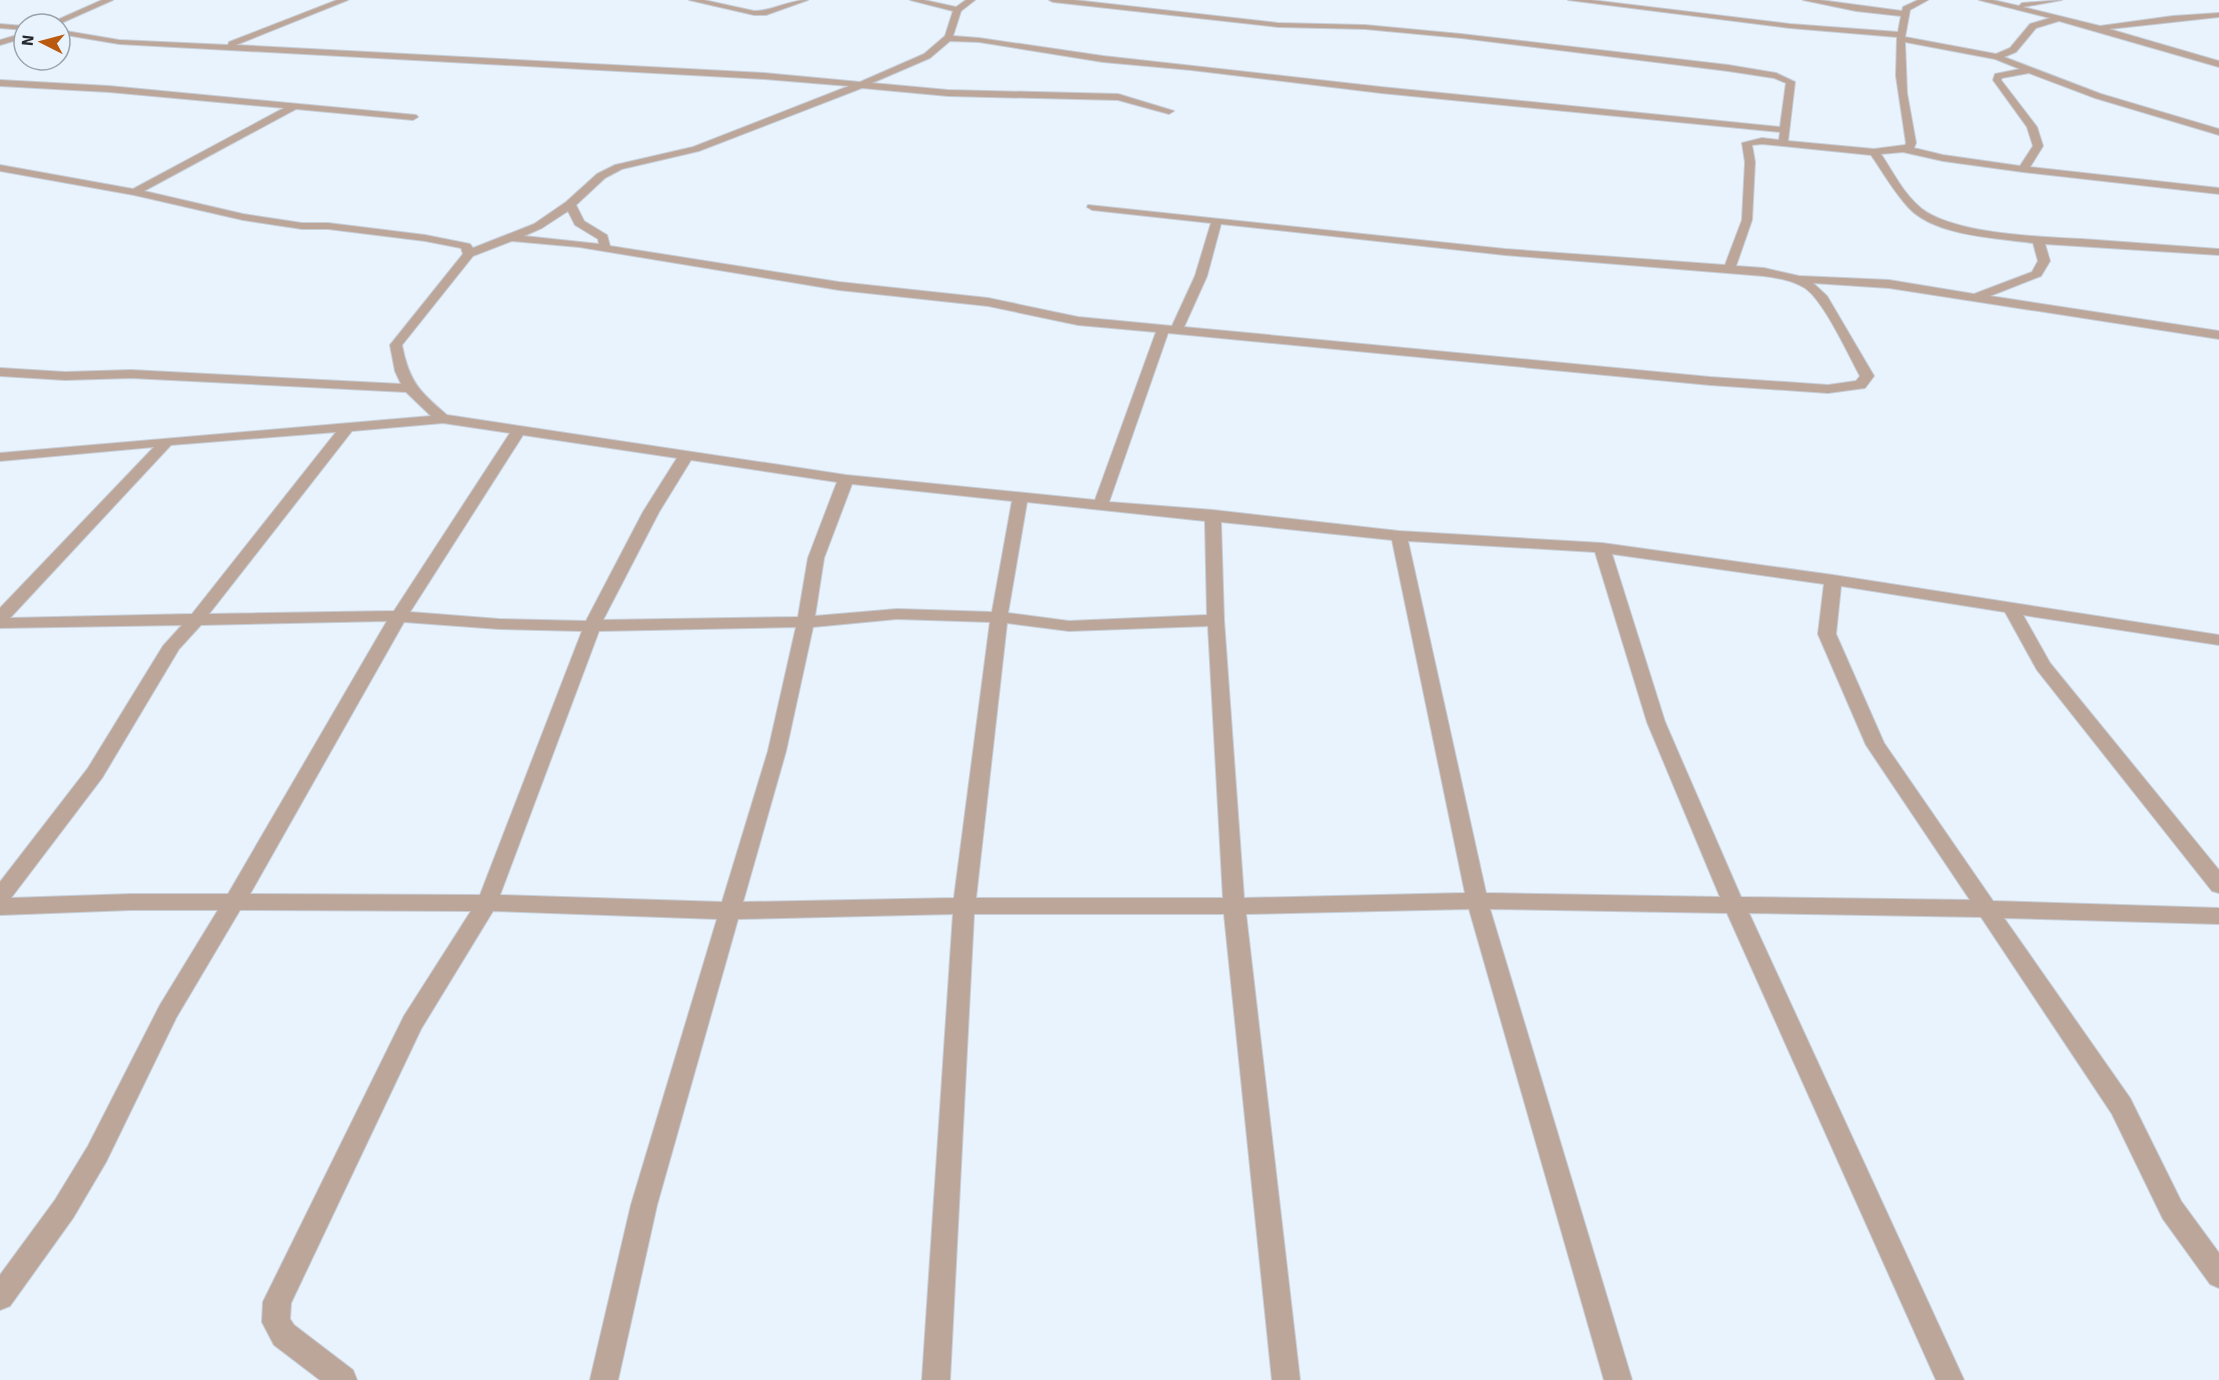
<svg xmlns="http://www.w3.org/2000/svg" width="2219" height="1380" font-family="Signika,sans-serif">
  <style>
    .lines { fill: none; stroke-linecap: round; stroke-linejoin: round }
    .minor-casing { stroke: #c6ced8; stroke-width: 2 }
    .minor { fill: #bca699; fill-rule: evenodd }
  </style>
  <rect width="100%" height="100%" fill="#e9f3fe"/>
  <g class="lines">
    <g class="minor-casing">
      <g id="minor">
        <path d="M 102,0 L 113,0 L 59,24 L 48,24 Z"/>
        <path d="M 337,0 L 348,0 L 236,45 L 764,73 L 860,82 L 924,54 L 945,36 L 953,11 L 910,0 L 924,0 L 956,7 L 966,0 L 975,0 L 961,11 L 953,36 L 979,38 L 1103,56 L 1381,87 L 1780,127 L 1786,83 L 1774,78 L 1728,71 L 1461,38 L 1365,29 L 1278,27 L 1053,2 L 1049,0 L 1074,0 L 1278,23 L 1365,25 L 1461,34 L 1728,65 L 1776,73 L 1795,82 L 1788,141 L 1874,149 L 1905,145 L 1906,143 L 1896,76 L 1897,37 L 1790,28 L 1568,0 L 1591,0 L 1790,24 L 1898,32 L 1901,16 L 1856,11 L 1803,0 L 1820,0 L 1902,11 L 1903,7 L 1918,0 L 1928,0 L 1910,10 L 1905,37 L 1996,54 L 2010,48 L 2030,24 L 2050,18 L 1979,0 L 1993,0 L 2019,6 L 2022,3 L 2062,0 L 2023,7 L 2100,26 L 2173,16 L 2219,13 L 2219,17 L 2109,29 L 2219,61 L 2219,67 L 2059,21 L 2036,28 L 2016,52 L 2004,57 L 2101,94 L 2219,129 L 2219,135 L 2095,98 L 2029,73 L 2002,78 L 2001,80 L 2037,127 L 2043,146 L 2030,167 L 2219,188 L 2219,194 L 2023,172 L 1943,161 L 1903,152 L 1881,154 C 1893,172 1904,195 1922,209 C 1958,236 2051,237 2096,240 C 2137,243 2178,246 2219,249 L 2219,255 L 2045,244 L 2050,261 L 2041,276 L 1990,296 L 2219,331 L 2219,339 L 1889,288 L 1813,283 L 1827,296 L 1874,376 L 1865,388 L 1828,393 L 1710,385 L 1168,333 L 1109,502 L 1213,510 L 1399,531 L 1602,543 L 1833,575 L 2219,635 L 2219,645 L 2023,615 L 2050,663 L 2219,870 L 2219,893 L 2212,891 L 2037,670 L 2005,612 L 1841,586 L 1836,634 L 1884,743 L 1993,901 L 2219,908 L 2219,924 L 2004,918 L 2130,1098 L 2181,1201 L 2219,1253 L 2219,1288 L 2210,1284 L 2163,1219 L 2112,1114 L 1981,917 L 1749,913 L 1964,1380 L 1936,1380 L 1727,913 L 1490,909 L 1632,1380 L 1604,1380 L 1469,909 L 1246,914 L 1300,1380 L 1272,1380 L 1224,914 L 974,914 L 950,1380 L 922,1380 L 953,914 L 738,919 L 657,1205 L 618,1380 L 590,1380 L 631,1205 L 717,919 L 493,911 L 421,1029 L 291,1303 L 290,1319 L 294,1325 L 353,1370 L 357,1380 L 320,1380 L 274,1345 L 262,1322 L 263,1302 L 404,1016 L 471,911 L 240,910 L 176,1018 L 106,1162 L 73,1218 L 10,1306 L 0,1310 L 0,1275 L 55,1200 L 88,1146 L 160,1005 L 218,910 L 131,910 L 0,915 L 0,882 L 88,768 L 163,646 L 182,625 L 0,628 L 0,608 L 154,447 L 0,461 L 0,453 L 431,416 L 406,392 L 131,378 L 65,380 L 0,376 L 0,368 L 65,372 L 131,370 L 401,384 L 395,371 L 390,345 L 463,254 L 461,248 L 425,241 L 328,229 L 302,229 L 243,220 L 134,195 L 0,171 L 0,165 L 133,189 L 284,108 L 109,92 L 0,86 L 0,80 L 109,86 L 416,115 L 418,117 L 413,120 L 296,109 L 144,191 L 243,214 L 302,223 L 328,223 L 425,235 L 470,244 L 473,248 L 534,224 L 566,202 L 597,174 L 615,165 L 693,147 L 849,86 L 764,79 L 119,44 L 60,34 L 60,30 L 119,40 L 228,45 L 229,42 ZM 950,41 L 979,42 L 1103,62 L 1191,70 L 1381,93 L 1780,132 L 1779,140 L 1762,138 L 1742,143 L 1745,162 L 1742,220 L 1725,265 L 1505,249 L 1088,205 L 1087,207 L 1092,210 L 1211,223 L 1195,276 L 1172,326 L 1078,317 L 988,298 L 839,282 L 610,246 L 607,235 L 584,221 L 576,205 L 605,178 L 622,169 L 699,151 L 862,88 L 948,96 L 1118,100 L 1169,114 L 1174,111 L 1118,94 L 948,90 L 872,83 L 930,58 ZM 1905,42 L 1995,59 L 2020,69 L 1995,74 L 1993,80 L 2027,127 L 2033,146 L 2020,166 L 1943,155 L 1914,148 L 1916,143 L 1907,93 ZM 1762,144 L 1871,155 C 1883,172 1894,192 1909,208 C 1935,236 1997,238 2033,243 L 2038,261 L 2032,272 L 1974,294 L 1889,280 L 1799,276 L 1764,268 L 1736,266 L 1752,220 L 1755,162 L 1752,145 ZM 568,211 L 575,225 L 598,239 L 599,244 L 524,236 L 542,228 ZM 1221,224 L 1505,255 L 1764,276 C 1778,278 1792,280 1805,288 C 1824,301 1848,354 1860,376 L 1856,381 L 1828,385 L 1710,377 L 1184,327 L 1207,276 ZM 512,241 L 579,247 L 839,290 L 988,306 L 1078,325 L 1156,332 L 1095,500 L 846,475 L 447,415 C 420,392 409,382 402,345 L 473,256 ZM 443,423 L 510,433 L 394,611 L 209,614 L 352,431 ZM 336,432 L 192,614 L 10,618 L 171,445 ZM 523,435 L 677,458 L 643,512 L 586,621 L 499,619 L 410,612 ZM 691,460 L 837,482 L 808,558 L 798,617 L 603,620 L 659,512 ZM 852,484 L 1012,501 L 992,612 L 897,609 L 815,616 L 824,558 ZM 1027,502 L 1205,521 L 1207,615 L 1069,621 L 1008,613 ZM 1221,522 L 1392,540 L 1465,893 L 1244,898 L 1224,620 ZM 1408,541 L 1595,552 L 1647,722 L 1720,897 L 1486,893 ZM 1612,554 L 1824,584 L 1818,634 L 1866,745 L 1970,900 L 1741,897 L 1665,722 ZM 897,619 L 990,622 L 954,898 L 743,902 L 786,751 L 813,627 ZM 387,621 L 228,894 L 131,894 L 11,898 L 102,778 L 179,649 L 201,625 ZM 404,622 L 499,629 L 582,631 L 480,895 L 250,894 ZM 1007,623 L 1069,631 L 1208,626 L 1223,898 L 976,898 ZM 796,627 L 768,751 L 722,902 L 500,895 L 599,631 Z"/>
        <path d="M 689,0 L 704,0 L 754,11 C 773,11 789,0 808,0 L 766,15 L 754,15 Z"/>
        <path d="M 0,24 L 24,26 L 24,30 L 0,28 Z"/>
        <path d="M 24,33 L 24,38 L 0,45 L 0,40 Z"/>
      </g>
    </g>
    <use href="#minor" class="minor"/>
  </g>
  <g transform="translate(42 42) rotate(276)"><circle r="28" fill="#e9f3fe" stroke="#9aa2aa" stroke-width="1.5"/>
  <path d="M0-4.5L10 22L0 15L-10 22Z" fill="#b95a0f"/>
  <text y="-9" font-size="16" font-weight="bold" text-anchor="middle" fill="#24282d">N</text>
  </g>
</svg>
